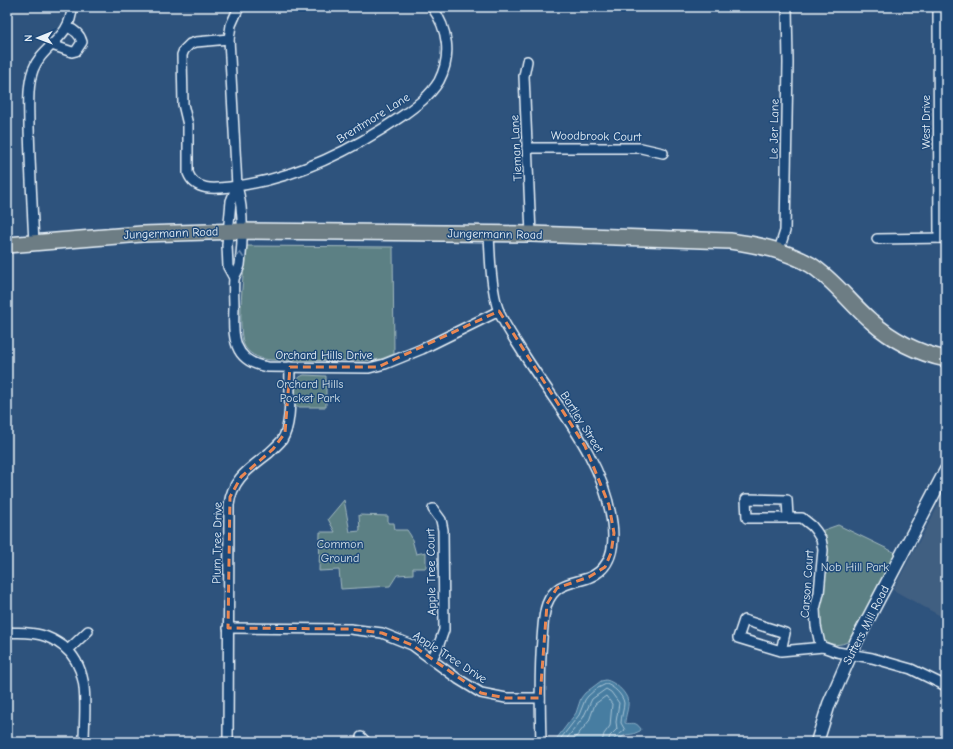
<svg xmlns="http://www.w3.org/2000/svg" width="953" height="749" font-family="'Comic Neue',sans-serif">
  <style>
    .built { fill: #405e81 }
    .green { fill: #5c8084; stroke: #a2b8be }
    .water { fill: #467da1; stroke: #87abc4 }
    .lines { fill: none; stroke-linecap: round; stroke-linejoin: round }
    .shore { stroke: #a7c3d5; stroke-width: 1 }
    .minor-casing { stroke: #e8f1f8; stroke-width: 12 }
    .tertiary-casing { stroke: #e8f1f8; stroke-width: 15 }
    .primary-casing { stroke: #e8f1f8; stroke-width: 18 }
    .minor { stroke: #1f4a7a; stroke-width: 9 }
    .tertiary { stroke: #1f4a7a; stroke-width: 12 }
    .primary { stroke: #6d7d84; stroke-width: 15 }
    .oneway { stroke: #6f8dac }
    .marked { fill: none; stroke: #e88753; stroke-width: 3; stroke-dasharray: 8 5; stroke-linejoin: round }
    .labels { text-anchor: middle; stroke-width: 3; stroke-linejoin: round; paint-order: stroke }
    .street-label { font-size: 12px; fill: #e8f1f8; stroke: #1f4a7a }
    .park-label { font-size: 12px; fill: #d3e0e7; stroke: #1f4a7a }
  </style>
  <rect width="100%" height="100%" fill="#2e537d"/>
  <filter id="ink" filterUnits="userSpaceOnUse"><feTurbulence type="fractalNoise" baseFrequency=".025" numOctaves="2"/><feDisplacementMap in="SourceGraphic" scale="8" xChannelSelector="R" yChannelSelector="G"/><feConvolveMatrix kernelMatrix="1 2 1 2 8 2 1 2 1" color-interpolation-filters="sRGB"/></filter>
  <g filter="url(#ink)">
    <path class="built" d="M 946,491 L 946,619 L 893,590 Z"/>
    <g class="green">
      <path d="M 246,246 L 393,247 L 394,354 L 381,359 L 365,361 L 271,360 C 261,359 251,356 245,347 C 236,332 244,267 246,246 Z"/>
      <path d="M 304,375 L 326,376 L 326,407 L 294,407 C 294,396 291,379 304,375 Z"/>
      <path d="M 344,500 L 350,532 L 360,531 L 359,515 L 388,516 L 388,523 L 394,523 L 395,530 L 407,530 L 411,536 L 416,554 L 426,552 L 426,568 L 413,568 L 413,574 L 397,575 L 390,586 L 341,589 L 339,570 L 319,571 L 320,532 L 335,532 L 328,519 Z"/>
      <path d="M 838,525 L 896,553 L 849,641 C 841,646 830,646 823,639 L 819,621 L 827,558 L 827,550 L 821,531 Z"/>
    </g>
    <path class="water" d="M 606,680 C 615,682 626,692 628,701 C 629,708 625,716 625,723 C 632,725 635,720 641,729 L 640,731 L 633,734 L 625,735 L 616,742 L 554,742 L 576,713 L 581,698 L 585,693 L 601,681 Z"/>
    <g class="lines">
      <g class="shore">
        <path d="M 558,742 L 579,715 L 585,700 L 588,696 L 596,689 L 606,684 C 613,686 623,695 624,703 C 624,709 621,717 621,723 L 625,730 L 615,738 L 613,742"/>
        <path d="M 564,742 L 583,718 L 592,699 L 606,689 L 611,692 L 619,703 L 616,722 L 617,729 L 610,736 L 608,742"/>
        <path d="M 572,742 L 589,721 L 595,704 L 606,696 L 612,704 L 610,726 L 604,734 L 602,742"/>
      </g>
      <g class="minor-casing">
        <g id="minor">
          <path d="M 239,7 L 231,25 L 229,39 L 237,186 C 244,211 243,240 240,265 C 239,270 235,274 234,279 C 233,288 234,298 234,307 C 233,336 232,362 268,367 L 369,368 L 385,364 L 422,349 L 499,311"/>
          <path d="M 938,7 L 939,238"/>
          <path d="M 229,39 L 196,42 L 190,44 L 184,50 L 182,55 L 183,104 L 188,125 L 188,173 C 195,191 214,189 230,187 C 292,180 351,151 402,116 C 416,106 430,96 439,81 C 452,56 448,29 432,7"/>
          <path d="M 52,45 L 72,52 L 76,51 L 82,42 C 80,34 75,30 67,27"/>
          <path d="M 527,61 L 524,76 L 531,234"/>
          <path d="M 527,148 L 641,148 L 663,153"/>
          <path d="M 489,234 C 490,257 491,290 499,312 C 505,326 515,340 523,353 C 557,407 604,458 612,523 C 615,545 612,569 588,578 C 570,584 555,583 547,604 C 543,615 543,628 542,639 C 539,674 540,708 541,742"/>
          <path d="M 877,239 L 946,238"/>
          <path d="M 34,243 C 32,204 30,166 29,127 C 29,109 27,87 33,70 C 42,45 71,39 72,7"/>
          <path d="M 779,250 L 785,231 L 788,63 L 787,7"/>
          <path d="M 234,278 L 228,267 L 227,245 L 231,201 L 237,186"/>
          <path d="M 788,517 L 787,500 L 746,499 L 747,518 L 802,518 L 812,526 L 816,531 L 821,539 L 823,550 L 819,593 L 815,609 L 816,626 L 820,644 L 823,647"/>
          <path d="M 228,628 L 350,629 L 382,633 L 412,645 L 458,679 L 481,693 L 506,698 L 540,698"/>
          <path d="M 7,632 C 18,633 30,632 41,635 C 49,637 56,641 63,646 C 92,669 84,709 84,742"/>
          <path d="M 68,650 L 88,631"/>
          <path d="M 781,651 L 785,633 L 744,620 L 738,638 L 781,651 L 823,647 L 837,652 L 872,658 L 911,669 L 946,686"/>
          <path d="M 432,659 L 438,647 L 444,630 L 443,530 L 441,520 L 433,509"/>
          <path d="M 361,737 L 366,742"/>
          <path d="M 228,742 L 229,505 C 232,479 249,469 269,453 C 273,449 278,445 282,440 C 293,423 289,388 290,367"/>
        </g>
      </g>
      <g class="tertiary-casing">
        <path id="tertiary" d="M 817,742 L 829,704 L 857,640 L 946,470"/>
      </g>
      <g class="primary-casing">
        <path id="primary" d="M 7,245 L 142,234 L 241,231 L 531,234 L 730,241 C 758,245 785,250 811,265 C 834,280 850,303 871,321 C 892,340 918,353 946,359"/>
      </g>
      <use href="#minor" class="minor"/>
      <use href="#tertiary" class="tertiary"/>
      <use href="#primary" class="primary"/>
    </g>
    <defs><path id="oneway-chevron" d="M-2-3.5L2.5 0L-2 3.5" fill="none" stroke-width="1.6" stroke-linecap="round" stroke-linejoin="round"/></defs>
    <use class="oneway" href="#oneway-chevron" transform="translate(240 255) rotate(-87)"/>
  </g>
  <path class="marked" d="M 499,311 L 585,446 L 609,505 L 614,533 L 611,553 L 605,567 L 589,577 L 557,588 L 547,604 L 540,698 L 506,698 L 481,693 L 412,645 L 382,633 L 350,629 L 228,628 L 230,497 L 241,477 L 273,449 L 285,433 L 290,367 L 378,367 Z"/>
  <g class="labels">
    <g class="street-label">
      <text transform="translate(373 118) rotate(-32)" y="4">Brentmore Lane</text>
      <text transform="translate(926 122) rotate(-90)" y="4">West Drive</text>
      <text transform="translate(774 129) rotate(-89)" y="4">Le Jer Lane</text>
      <text transform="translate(596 136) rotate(1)" y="4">Woodbrook Court</text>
      <text transform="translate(516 148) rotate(-93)" y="4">Tieman Lane</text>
      <text transform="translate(171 233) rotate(-2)" y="4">Jungermann Road</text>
      <text transform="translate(495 234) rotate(1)" y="4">Jungermann Road</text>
      <text x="324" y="359">Orchard Hills Drive</text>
      <text transform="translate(582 422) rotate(58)" y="4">Bartley Street</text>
      <text transform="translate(217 543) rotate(-89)" y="4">Plum Tree Drive</text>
      <text transform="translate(431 572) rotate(-91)" y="4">Apple Tree Court</text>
      <text transform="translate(807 584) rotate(-86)" y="4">Carson Court</text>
      <text transform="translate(866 625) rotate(-63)" y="4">Sutters Mill Road</text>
      <text transform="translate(450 657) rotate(33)" y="4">Apple Tree Drive</text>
    </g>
    <g class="park-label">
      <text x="310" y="388">Orchard Hills<tspan x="310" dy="14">Pocket Park</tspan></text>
      <text x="340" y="548">Common<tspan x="340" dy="14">Ground</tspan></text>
      <text x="855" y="571">Nob Hill Park</text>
    </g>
  </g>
  <rect width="953" height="749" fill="none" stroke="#1f4a7a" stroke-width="24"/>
  <rect x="12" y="12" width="929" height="725" fill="none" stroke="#e8f1f8" stroke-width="1.5" filter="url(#ink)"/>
  <g transform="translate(38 38) rotate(269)" stroke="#1f4a7a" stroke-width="3" paint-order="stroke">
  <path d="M0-3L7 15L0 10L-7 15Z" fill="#e8f1f8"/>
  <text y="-6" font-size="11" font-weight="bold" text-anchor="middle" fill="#e8f1f8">N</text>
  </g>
</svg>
